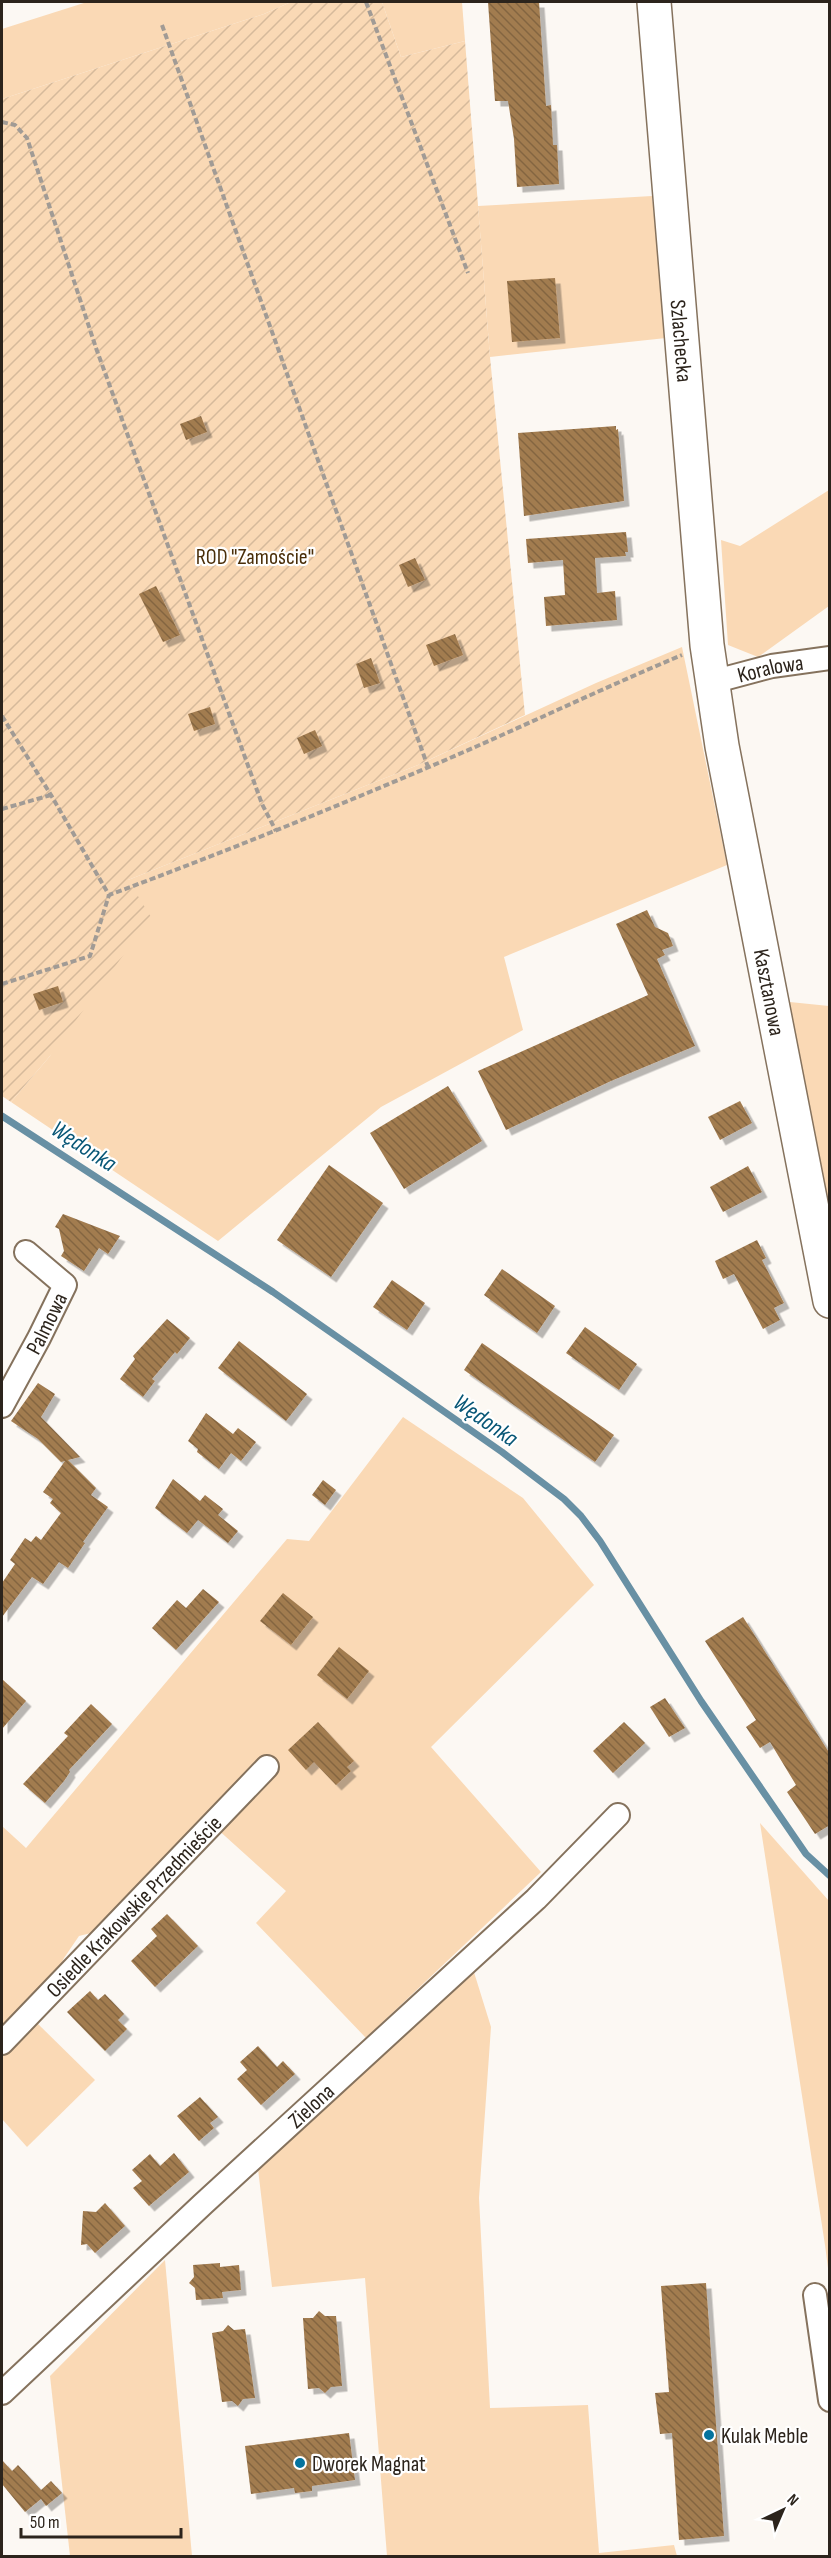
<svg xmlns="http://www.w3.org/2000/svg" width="831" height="2558" font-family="'Sofia Sans Condensed',sans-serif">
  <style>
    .grass { fill: #fad9b5 }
    .garden { fill: url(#garden-furrows) }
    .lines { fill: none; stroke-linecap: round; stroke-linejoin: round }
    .stream { stroke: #6890a4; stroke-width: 7 }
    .building { fill: url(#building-back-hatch); filter: url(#shadow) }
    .street-casing { stroke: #85725d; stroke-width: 26 }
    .secondary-casing { stroke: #85725d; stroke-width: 36 }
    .path { stroke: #a19b95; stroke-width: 4; stroke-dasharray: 6 3; stroke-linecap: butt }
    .street { stroke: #fff; stroke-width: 22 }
    .secondary { stroke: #fff; stroke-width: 33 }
    .poi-dot { fill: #04739e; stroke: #fff; stroke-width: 2 }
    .labels { text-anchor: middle; stroke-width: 4.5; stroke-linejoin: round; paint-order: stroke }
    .street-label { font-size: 22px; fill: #2c241c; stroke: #fff }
    .park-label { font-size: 22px; fill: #4a2e09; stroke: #fff }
    .poi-label { font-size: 22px; fill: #2c241c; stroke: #fff; text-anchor: start }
    .water-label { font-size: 24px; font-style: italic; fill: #075676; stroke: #fff }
  </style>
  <defs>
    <pattern id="garden-furrows" width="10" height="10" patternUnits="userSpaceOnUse" patternTransform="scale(1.5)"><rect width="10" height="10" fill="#fad9b5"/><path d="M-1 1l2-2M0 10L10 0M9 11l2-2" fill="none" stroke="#d6ba9b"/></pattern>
    <pattern id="building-back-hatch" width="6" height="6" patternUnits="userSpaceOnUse" patternTransform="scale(1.5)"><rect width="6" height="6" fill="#a27b4f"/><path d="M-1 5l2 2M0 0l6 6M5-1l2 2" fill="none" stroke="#846541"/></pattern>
    <filter id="shadow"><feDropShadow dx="5.5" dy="5.5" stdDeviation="0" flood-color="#0004"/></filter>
  </defs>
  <rect width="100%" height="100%" fill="#fcf8f3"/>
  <g class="grass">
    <path d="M 87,2 L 291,2 L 264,14 L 2,99 L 2,29 Z"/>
    <path d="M 382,2 L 462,2 L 465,41 L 401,57 Z"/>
    <path d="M 652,196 L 666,338 L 490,357 L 478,206 Z"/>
    <path d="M 829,490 L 829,606 L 758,657 L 728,645 L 721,540 L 740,546 Z"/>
    <path d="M 682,647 L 727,865 L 504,957 L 523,1030 L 381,1107 L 218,1241 L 11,1102 L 50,1056 L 128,880 L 418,765 L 596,683 Z"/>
    <path d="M 780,1001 L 829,1006 L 829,1234 Z"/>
    <path d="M 403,1417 L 523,1498 L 594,1585 L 431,1747 L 541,1872 L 366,2038 L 256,1923 L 286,1891 L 205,1818 L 99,1931 L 79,1936 L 64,1958 L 50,1987 L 2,2031 L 2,1826 L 26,1848 L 287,1539 L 309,1541 Z"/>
    <path d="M 760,1823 L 829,1901 L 829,2276 L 825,2245 Z"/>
    <path d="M 473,1969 L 491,2027 L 479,2198 L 490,2408 L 588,2405 L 599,2553 L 674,2545 L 677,2556 L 387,2556 L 365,2278 L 272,2287 L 258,2169 Z"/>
    <path d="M 36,2022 L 95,2080 L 27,2147 L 2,2119 L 2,2056 Z"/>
    <path d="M 165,2260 L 192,2556 L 70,2556 L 50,2376 Z"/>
  </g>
  <path class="garden" d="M 291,2 L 382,2 L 401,57 L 465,41 L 490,357 L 525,715 L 418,765 L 128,880 L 151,917 L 50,1056 L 11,1102 L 2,1096 L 2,99 L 264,14 Z"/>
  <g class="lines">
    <path class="stream" d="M 2,1116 L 273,1292 L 502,1452 L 564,1499 L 581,1516 L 600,1541 L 701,1701 L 806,1854 L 830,1876"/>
  </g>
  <g class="building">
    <path d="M 488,2 L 539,2 L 546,106 L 551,105 L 553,145 L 557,145 L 559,184 L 517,187 L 514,139 L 508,101 L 495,101 Z"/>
    <path d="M 555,278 L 560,338 L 512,342 L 507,281 Z"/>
    <path d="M 201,416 L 207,432 L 186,440 L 180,424 Z"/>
    <path d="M 616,426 L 616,430 L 618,429 L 624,501 L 524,516 L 518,433 Z"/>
    <path d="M 626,532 L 628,552 L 625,552 L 626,556 L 595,558 L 597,593 L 615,591 L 617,620 L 546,626 L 544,597 L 565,595 L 563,560 L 528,563 L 526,539 Z"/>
    <path d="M 415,558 L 425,580 L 408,587 L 399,565 Z"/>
    <path d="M 156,586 L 180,635 L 163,642 L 139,594 Z"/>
    <path d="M 455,634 L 463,655 L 434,666 L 426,645 Z"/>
    <path d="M 371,658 L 380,683 L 364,688 L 356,664 Z"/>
    <path d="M 210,707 L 215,724 L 194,731 L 188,714 Z"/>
    <path d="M 315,730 L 322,746 L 304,754 L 297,738 Z"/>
    <path d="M 647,910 L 655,927 L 668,933 L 673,946 L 662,950 L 665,955 L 657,959 L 695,1046 L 611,1081 L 506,1130 L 478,1071 L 648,995 L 616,924 Z"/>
    <path d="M 58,986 L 63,1002 L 39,1010 L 33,994 Z"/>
    <path d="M 448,1086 L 482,1141 L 404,1189 L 370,1133 Z"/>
    <path d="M 740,1101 L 752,1123 L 720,1140 L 708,1117 Z"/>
    <path d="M 329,1165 L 383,1203 L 331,1277 L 277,1240 Z"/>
    <path d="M 748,1166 L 762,1192 L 723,1212 L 710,1187 Z"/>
    <path d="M 63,1214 L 120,1236 L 108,1254 L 99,1248 L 84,1271 L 61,1256 L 64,1251 L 59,1229 L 55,1227 Z"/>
    <path d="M 757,1240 L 766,1258 L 762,1260 L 784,1303 L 774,1308 L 780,1320 L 763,1329 L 734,1274 L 723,1279 L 715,1261 Z"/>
    <path d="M 502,1269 L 555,1306 L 537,1333 L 484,1295 Z"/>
    <path d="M 392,1280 L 425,1303 L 407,1330 L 373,1307 Z"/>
    <path d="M 167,1319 L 190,1338 L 177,1354 L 175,1352 L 152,1379 L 155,1381 L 143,1397 L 120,1379 L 135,1359 L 133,1356 Z"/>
    <path d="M 585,1327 L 637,1364 L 619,1390 L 566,1353 Z"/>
    <path d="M 239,1341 L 307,1394 L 286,1421 L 218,1368 Z"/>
    <path d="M 482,1343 L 614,1435 L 595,1462 L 464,1370 Z"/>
    <path d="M 38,1383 L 55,1394 L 41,1417 L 80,1457 L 68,1460 L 96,1488 L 91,1495 L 108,1507 L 83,1542 L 85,1543 L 68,1568 L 59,1562 L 43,1584 L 32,1577 L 2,1617 L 2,1583 L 15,1564 L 10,1560 L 25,1538 L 31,1542 L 36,1536 L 41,1540 L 61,1513 L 50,1503 L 53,1499 L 43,1492 L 65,1461 L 61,1462 L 38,1439 L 11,1421 Z"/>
    <path d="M 206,1413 L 233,1434 L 238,1428 L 256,1442 L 241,1461 L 231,1453 L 219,1469 L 197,1452 L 198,1449 L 188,1441 Z"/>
    <path d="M 173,1479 L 200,1501 L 205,1495 L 223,1509 L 218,1515 L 238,1531 L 228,1543 L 198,1520 L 187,1533 L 155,1508 Z"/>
    <path d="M 323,1480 L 336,1490 L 325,1505 L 312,1495 Z"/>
    <path d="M 203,1589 L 219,1602 L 176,1650 L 152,1628 L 177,1600 L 186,1608 Z"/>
    <path d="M 283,1593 L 313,1617 L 291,1645 L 260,1621 Z"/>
    <path d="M 743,1617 L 830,1754 L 830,1825 L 815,1834 L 787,1792 L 796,1785 L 770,1742 L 760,1748 L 746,1727 L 756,1720 L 705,1641 Z"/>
    <path d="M 339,1647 L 369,1671 L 347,1699 L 317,1675 Z"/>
    <path d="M 2,1679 L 26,1701 L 2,1729 Z"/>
    <path d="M 665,1698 L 685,1728 L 669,1737 L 650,1707 Z"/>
    <path d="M 91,1704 L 112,1724 L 69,1770 L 70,1772 L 64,1781 L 45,1803 L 23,1784 L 68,1736 L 64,1733 Z"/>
    <path d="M 318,1722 L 354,1761 L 347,1767 L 351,1771 L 336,1785 L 314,1762 L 306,1770 L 288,1750 Z"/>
    <path d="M 624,1722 L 645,1743 L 613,1773 L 593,1751 Z"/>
    <path d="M 167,1914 L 198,1946 L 155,1987 L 131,1961 L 157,1936 L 151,1929 Z"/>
    <path d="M 90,1991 L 98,2000 L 105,1994 L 124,2014 L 118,2020 L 127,2029 L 105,2051 L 67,2012 Z"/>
    <path d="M 258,2046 L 277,2067 L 283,2061 L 295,2074 L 261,2105 L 237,2079 L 247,2070 L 240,2062 Z"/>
    <path d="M 200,2097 L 218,2117 L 210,2123 L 214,2128 L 199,2141 L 177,2116 Z"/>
    <path d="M 174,2153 L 189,2172 L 149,2206 L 133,2188 L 142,2181 L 132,2170 L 150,2154 L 160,2166 Z"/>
    <path d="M 105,2203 L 125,2226 L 95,2253 L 87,2244 L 81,2245 L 83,2211 L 96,2212 Z"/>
    <path d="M 220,2263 L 220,2267 L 239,2265 L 241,2290 L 222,2292 L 223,2298 L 196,2300 L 195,2288 L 189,2283 L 194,2277 L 193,2265 Z"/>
    <path d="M 706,2283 L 724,2536 L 679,2540 L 672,2433 L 660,2434 L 655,2393 L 669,2392 L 661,2286 Z"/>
    <path d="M 319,2311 L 325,2316 L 336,2316 L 338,2338 L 342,2386 L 331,2387 L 325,2393 L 319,2388 L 308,2389 L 305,2347 L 303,2318 L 313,2318 Z"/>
    <path d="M 228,2325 L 234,2330 L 245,2329 L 255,2398 L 243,2399 L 238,2406 L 232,2401 L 222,2402 L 212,2333 L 223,2331 Z"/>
    <path d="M 349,2433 L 355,2480 L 312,2486 L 312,2491 L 295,2493 L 294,2488 L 251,2494 L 245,2446 Z"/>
    <path d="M 2,2460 L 12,2471 L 18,2465 L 41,2490 L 51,2481 L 62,2493 L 46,2506 L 41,2499 L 25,2512 L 2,2484 Z"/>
  </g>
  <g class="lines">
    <g class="street-casing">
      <g id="street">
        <path id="s1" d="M 712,682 L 772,666 L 830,658"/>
        <path id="s2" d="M 2,1406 L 39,1338 L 65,1285 L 26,1252"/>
        <path id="s3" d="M 2,2043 L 267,1767"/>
        <path d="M 815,2295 L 830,2400"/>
        <path id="s4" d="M 2,2393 L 203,2204 L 536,1899 L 618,1815"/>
      </g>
    </g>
    <g class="secondary-casing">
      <g id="secondary">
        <path id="s5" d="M 654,2 L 707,645 L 722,746 L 830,1301"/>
      </g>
    </g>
    <g class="path">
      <path d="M 366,2 L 468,273"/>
      <path d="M 162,25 L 428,767"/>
      <path d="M 2,122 L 15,125 L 27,138 L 96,348 L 262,804 L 276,831"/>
      <path d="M 2,716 L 51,795 L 109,895 C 217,855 323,812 429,767 C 514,731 596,691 682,655"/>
      <path d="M 2,809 L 51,795"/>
      <path d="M 2,984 L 90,956 L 109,895"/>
    </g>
    <use href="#street" class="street"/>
    <use href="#secondary" class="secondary"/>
  </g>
  <g class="poi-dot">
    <circle cx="709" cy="2435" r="6"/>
    <circle cx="300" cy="2463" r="6"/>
  </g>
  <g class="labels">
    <g class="street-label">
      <text dy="8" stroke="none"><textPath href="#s5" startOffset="340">Szlachecka</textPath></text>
      <text dy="8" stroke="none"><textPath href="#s1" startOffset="60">Koralowa</textPath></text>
      <text dy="8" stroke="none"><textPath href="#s5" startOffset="998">Kasztanowa</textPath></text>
      <text dy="8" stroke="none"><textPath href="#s2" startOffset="94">Palmowa</textPath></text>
      <text dy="8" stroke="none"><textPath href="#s3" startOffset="190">Osiedle Krakowskie Przedmieście</textPath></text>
      <text dy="8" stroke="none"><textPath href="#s4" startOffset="422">Zielona</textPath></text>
    </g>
    <g class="park-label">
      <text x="255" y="564">ROD "Zamoście"</text>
    </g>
    <g class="poi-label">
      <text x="721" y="2443">Kulak Meble</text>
      <text x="312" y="2471">Dworek Magnat</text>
    </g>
    <g class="water-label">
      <text transform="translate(84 1146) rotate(33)" y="8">Wędonka</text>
      <text transform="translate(486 1420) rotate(35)" y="8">Wędonka</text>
    </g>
  </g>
  <rect width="831" height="2558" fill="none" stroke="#2c241c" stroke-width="6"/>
  <g transform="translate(783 2510) rotate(44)" stroke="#ffffff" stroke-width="4.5" paint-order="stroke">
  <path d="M0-4.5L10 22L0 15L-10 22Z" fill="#2c241c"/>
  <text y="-9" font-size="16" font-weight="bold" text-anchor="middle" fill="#2c241c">N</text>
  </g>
  <path d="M21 2528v9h160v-9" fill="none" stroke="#2c241c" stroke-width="3"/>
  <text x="30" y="2528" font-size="18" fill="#2c241c" stroke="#ffffff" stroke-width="4.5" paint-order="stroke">50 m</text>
</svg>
